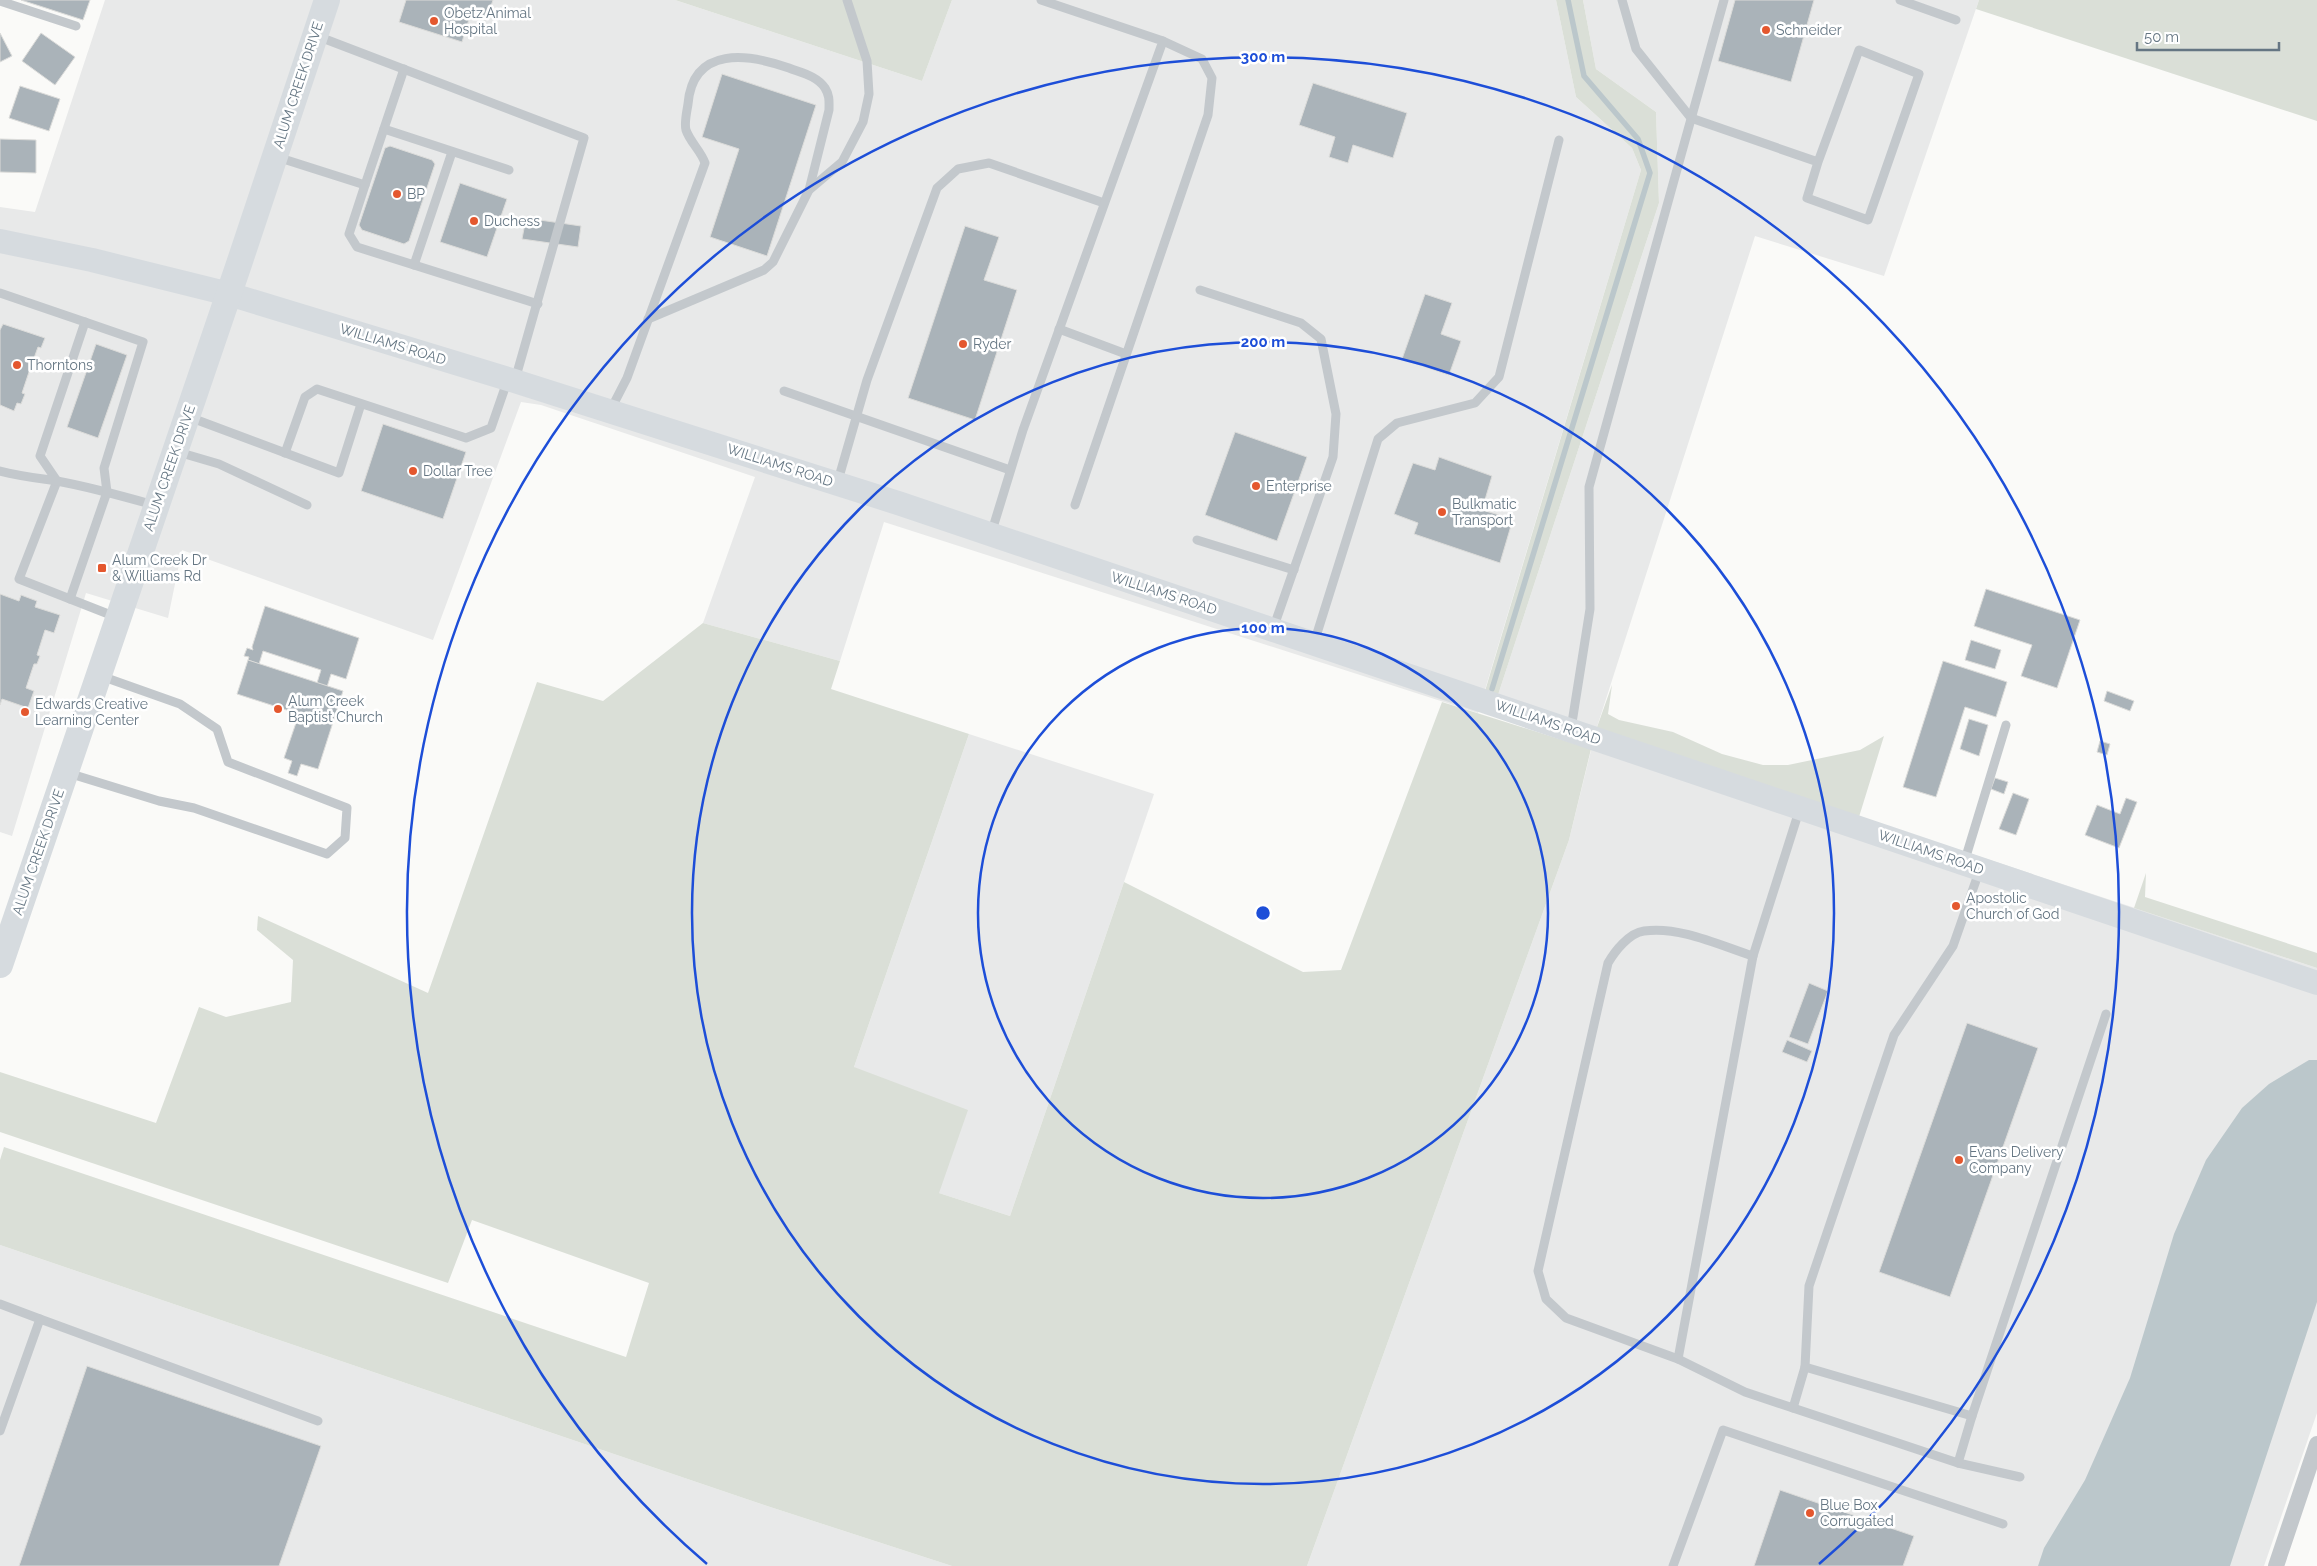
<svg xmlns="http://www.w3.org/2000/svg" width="2317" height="1566" font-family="Raleway,sans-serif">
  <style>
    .built { fill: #e8e9e9 }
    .green { fill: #dadfd7 }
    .water { fill: #bbc7cb }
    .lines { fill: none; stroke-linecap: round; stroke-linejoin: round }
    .stream { stroke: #bbc7cb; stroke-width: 5.5 }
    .building { fill: #aab3b9; stroke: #dcdcda }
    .service { stroke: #c3c8cc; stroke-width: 9 }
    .minor { stroke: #c3c8cc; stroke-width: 16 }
    .secondary { stroke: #d6dbdf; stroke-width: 24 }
    .primary { stroke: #d6dbdf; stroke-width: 26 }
    .ring { fill: none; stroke: #1d4ed8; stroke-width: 2.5 }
    .poi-dot { fill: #e4572e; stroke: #fff; stroke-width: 2 }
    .labels { text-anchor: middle; stroke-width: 5; stroke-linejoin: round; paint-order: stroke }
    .poi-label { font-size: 14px; fill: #657683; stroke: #fff; text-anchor: start }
    .street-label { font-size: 14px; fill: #657683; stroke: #fff }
    .centre { fill: #1d4ed8; stroke: #fff; stroke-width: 2.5 }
    .ring-label { font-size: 15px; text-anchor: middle; font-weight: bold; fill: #1d4ed8; stroke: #fff; stroke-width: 5; stroke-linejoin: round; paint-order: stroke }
  </style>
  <rect width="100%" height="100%" fill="#fafaf8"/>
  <g class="built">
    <path d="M 105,0 L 675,0 L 922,81 L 952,0 L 1556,0 L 1576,97 L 1632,148 L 1641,170 L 1478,713 L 884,522 L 840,661 L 703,623 L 755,477 L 541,405 L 521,402 L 433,640 L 182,550 L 168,618 L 86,593 L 12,836 L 0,832 L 0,207 L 35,212 Z"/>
    <path d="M 1583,0 L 1979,0 L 1884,276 L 1755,236 L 1596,730 L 2317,968 L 2317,1413 L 2264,1566 L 1307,1566 L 1569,840 L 1596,730 L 1498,695 L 1659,203 L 1656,112 L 1596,69 Z"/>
    <path d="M 969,734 L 1154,794 L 1010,1216 L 939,1193 L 854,1067 Z"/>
    <path d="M 0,1245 L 764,1505 L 952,1566 L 0,1566 Z"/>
  </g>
  <g class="green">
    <path d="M 675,0 L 952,0 L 922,81 Z"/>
    <path d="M 1556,0 L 1583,0 L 1596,69 L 1656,112 L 1659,203 L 1498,695 L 1485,691 L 1641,170 L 1632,148 L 1576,97 Z"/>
    <path d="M 1979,0 L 2317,0 L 2317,121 L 1976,9 Z"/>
    <path d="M 703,623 L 840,661 L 831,689 L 969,734 L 854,1067 L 968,1110 L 939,1193 L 1010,1216 L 1124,882 L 1303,972 L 1341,970 L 1442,702 L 1591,749 L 1569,840 L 1307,1566 L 952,1566 L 764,1505 L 0,1245 L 0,1160 L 4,1147 L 626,1357 L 649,1283 L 472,1220 L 448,1283 L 0,1132 L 0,1072 L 156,1123 L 199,1007 L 226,1017 L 291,1002 L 293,960 L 257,930 L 258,916 L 428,993 L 537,682 L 603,701 Z"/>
    <path d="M 1612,685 L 1608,714 L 1619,720 L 1673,732 L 1722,754 L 1763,765 L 1788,765 L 1860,750 L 1884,736 L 1859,817 L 1596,730 Z"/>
    <path d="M 2146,873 L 2145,897 L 2317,953 L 2317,968 L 2134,908 Z"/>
  </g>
  <path class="water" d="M 2309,1060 L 2317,1060 L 2317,1302 L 2230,1566 L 2038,1566 L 2044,1548 L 2085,1480 L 2130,1378 L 2174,1234 L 2206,1160 L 2242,1108 L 2269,1084 Z"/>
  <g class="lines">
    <path class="stream" d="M 1492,689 L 1650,173 L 1638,139 L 1584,76 L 1568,0"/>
  </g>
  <g class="building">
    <path d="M 21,0 L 90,0 L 83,20 Z"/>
    <path d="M 406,0 L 493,0 L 486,21 L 470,16 L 462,42 L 399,22 Z"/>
    <path d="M 1735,0 L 1814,0 L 1791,82 L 1718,61 Z"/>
    <path d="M 0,33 L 12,56 L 0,62 Z"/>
    <path d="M 41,33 L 75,57 L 55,85 L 22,61 Z"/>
    <path d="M 722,74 L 816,105 L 767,256 L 710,237 L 739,149 L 702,137 Z"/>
    <path d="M 1313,83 L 1407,113 L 1393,158 L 1353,145 L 1348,163 L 1329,157 L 1335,137 L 1299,125 Z"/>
    <path d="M 20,86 L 60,99 L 49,131 L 9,118 Z"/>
    <path d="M 0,139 L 36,140 L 36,173 L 0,172 Z"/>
    <path d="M 390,146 L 432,160 L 435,164 L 409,241 L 404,244 L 362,230 L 359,225 L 385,148 Z"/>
    <path d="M 460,183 L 507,199 L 487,257 L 440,242 Z"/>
    <path d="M 526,218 L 581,226 L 578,247 L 522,239 Z"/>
    <path d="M 965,226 L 999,237 L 984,280 L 1017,290 L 975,420 L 908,398 Z"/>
    <path d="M 1425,294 L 1452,303 L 1441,334 L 1461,341 L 1449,375 L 1402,359 Z"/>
    <path d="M 3,324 L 45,338 L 41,348 L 38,347 L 33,361 L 37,368 L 29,372 L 22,393 L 25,394 L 21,404 L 17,403 L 14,411 L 0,405 L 0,330 Z"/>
    <path d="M 96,344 L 127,355 L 98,438 L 67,427 Z"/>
    <path d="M 383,424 L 466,452 L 443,519 L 361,491 Z"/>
    <path d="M 1235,432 L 1307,457 L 1277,541 L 1205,515 Z"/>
    <path d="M 1439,457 L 1492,476 L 1482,510 L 1513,519 L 1500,563 L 1414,534 L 1418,523 L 1394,514 L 1413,463 L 1435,470 Z"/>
    <path d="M 1986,589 L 2080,620 L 2057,688 L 2021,676 L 2032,645 L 1974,626 Z"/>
    <path d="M 0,594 L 19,601 L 21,595 L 37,601 L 35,607 L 60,615 L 54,633 L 45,630 L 37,655 L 40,656 L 37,664 L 34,664 L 26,688 L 34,691 L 28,708 L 2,699 L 0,705 Z"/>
    <path d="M 265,606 L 359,638 L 346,679 L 331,674 L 327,687 L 317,683 L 321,670 L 263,651 L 259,664 L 248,660 L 249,657 L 244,656 L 247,648 L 253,650 L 252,647 Z"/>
    <path d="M 1971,640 L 2001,650 L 1995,669 L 1965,660 Z"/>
    <path d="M 248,660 L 343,691 L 318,769 L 301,764 L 297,776 L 288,773 L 292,761 L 284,758 L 299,714 L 237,694 Z"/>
    <path d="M 1943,661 L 2007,682 L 1996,717 L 1965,707 L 1936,797 L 1903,787 Z"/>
    <path d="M 2107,691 L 2134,701 L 2130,711 L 2104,701 Z"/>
    <path d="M 1969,719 L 1988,725 L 1979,756 L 1960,749 Z"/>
    <path d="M 2100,741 L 2110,744 L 2107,755 L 2097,752 Z"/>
    <path d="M 1995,778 L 2008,782 L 2004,794 L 1991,789 Z"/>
    <path d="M 2013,793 L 2029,799 L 2016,835 L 1999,829 Z"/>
    <path d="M 2126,798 L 2137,802 L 2119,848 L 2085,835 L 2097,805 L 2120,814 Z"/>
    <path d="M 1809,983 L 1828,991 L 1808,1044 L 1789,1037 Z"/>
    <path d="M 1967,1023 L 2038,1048 L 1950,1297 L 1879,1272 Z"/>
    <path d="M 1787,1040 L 1812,1051 L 1807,1062 L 1782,1052 Z"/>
    <path d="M 87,1366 L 321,1446 L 279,1566 L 19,1566 Z"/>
    <path d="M 1780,1490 L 1914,1536 L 1903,1566 L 1754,1566 Z"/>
  </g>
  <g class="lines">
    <g class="service">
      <path d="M 1622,0 L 1636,49 L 1691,118 L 1818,162 L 1859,50 L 1919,74 L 1868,220 L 1807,198 L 1818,162"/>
      <path d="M 1900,0 L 1956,20"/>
      <path d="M 0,1 L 76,26"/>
      <path d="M 317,36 L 584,138 L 515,380"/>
      <path d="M 384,129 L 509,170"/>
      <path d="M 277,157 L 365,185 L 404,69"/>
      <path d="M 365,185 L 349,234 L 357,247 L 538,304"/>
      <path d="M 414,265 L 452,152"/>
      <path d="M 1200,290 L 1301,323 L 1321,339 L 1336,414 L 1333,457 L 1273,629"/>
      <path d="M 0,293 L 85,322 L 40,456 L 57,481 L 19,579 L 116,617"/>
      <path d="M 648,319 L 764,270 L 773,262 L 809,190 L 842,162 L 863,122 L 869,94 L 867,61 L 847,0"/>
      <path d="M 1059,329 L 1126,354"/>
      <path d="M 784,391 L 1010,470"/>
      <path d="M 610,411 L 627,378 L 705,163 C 701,151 690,142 686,130 C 684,123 687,111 688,104 C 693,45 749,54 789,68 C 802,73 817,76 825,88 C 830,96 829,102 829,110 L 809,190"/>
      <path d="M 189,417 L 339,473 L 361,404"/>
      <path d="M 178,452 L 219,464 L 307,505"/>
      <path d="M 285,453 L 305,397 L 317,389 L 466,438 L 491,428 L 508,379"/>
      <path d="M 0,471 C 19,476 37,478 57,481 C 90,487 122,496 154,505"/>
      <path d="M 837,484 L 867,380 L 937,188 L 958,169 L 989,163 L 1104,203"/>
      <path d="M 1075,505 L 1208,115 L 1212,78 L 1202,59 L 1163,41"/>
      <path d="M 991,534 L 1023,430 L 1163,41 L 1041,0"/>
      <path d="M 1197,540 L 1294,570"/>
      <path d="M 70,599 L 107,492 L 104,468 L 143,342 L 85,322"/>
      <path d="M 1314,643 L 1378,439 L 1397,423 L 1475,403 L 1499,377 L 1559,140"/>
      <path d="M 1571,729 L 1590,609 L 1589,487 L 1724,0"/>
      <path d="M 68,773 L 159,801 L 194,808 L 327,854 L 345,838 L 347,808 L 228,762 L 217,729 L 180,704 L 101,676"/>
      <path d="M 1800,808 L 1753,956 L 1678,1359 L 1745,1392 L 1958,1463 L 2020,1477"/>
      <path d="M 1964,863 L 2006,725"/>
      <path d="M 1980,869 L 1953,946 L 1894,1035 L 1809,1286 L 1805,1367 L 1972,1416 L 2106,1014"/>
      <path d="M 0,1304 L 40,1319 L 0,1431"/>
      <path d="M 40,1319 L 318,1421"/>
      <path d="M 1678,1359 L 1566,1318 L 1546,1299 L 1538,1271 L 1608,963 C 1615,951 1629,933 1644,931 C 1680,926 1719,945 1753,956"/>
      <path d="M 1793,1408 L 1805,1367"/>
      <path d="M 1958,1463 L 1972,1416"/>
      <path d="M 1673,1566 L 1723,1430 L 2003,1524"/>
    </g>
    <path class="minor" d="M 2276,1566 L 2317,1444"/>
    <path class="secondary" d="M 0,241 L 92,260 L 229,294 L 508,379 L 901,504 L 2317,983"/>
    <path class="primary" d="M 0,965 L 239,264 L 327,0"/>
  </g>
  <g class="ring">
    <circle cx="1263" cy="913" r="285"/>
    <circle cx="1263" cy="913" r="571"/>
    <path d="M707 1564A856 856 0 1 1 1819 1564"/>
  </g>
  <g class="poi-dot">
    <circle cx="434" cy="21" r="5"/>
    <circle cx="1766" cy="30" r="5"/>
    <circle cx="397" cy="194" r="5"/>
    <circle cx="474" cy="221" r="5"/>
    <circle cx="963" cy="344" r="5"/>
    <circle cx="17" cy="365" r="5"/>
    <circle cx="413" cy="471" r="5"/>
    <circle cx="1256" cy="486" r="5"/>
    <circle cx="1442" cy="512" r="5"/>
    <rect x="97" y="563" width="10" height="10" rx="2.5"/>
    <circle cx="278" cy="709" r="5"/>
    <circle cx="25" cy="712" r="5"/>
    <circle cx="1956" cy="906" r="5"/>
    <circle cx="1959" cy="1160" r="5"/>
    <circle cx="1810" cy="1513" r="5"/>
  </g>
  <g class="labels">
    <g class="poi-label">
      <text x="444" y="18">Obetz Animal<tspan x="444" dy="16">Hospital</tspan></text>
      <text x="1776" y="35">Schneider</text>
      <text x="407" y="199">BP</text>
      <text x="484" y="226">Duchess</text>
      <text x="973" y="349">Ryder</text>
      <text x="27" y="370">Thorntons</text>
      <text x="423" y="476">Dollar Tree</text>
      <text x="1266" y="491">Enterprise</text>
      <text x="1452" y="509">Bulkmatic<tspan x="1452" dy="16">Transport</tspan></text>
      <text x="112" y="565">Alum Creek Dr<tspan x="112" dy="16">&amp; Williams Rd</tspan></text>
      <text x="288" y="706">Alum Creek<tspan x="288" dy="16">Baptist Church</tspan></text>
      <text x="35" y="709">Edwards Creative<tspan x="35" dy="16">Learning Center</tspan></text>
      <text x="1966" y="903">Apostolic<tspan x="1966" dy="16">Church of God</tspan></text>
      <text x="1969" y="1157">Evans Delivery<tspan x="1969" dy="16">Company</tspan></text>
      <text x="1820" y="1510">Blue Box<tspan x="1820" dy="16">Corrugated</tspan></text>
    </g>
    <g class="street-label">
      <text transform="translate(298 85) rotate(-72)" y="5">ALUM CREEK DRIVE</text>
      <text transform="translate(393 344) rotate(17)" y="5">WILLIAMS ROAD</text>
      <text transform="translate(780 465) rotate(18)" y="5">WILLIAMS ROAD</text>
      <text transform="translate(169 468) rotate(-71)" y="5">ALUM CREEK DRIVE</text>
      <text transform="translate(1164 593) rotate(18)" y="5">WILLIAMS ROAD</text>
      <text transform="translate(1548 722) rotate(19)" y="5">WILLIAMS ROAD</text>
      <text transform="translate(38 852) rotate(-71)" y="5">ALUM CREEK DRIVE</text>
      <text transform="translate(1931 852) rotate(19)" y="5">WILLIAMS ROAD</text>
    </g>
  </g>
  <circle cx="1263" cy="913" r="8" class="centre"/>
  <g class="ring-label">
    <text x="1263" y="62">300 m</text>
    <text x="1263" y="347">200 m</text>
    <text x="1263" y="633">100 m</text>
  </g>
  <path d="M2137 42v8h142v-8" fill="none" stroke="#657683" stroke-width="2.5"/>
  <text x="2144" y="42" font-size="15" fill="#657683" stroke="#ffffff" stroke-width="4" paint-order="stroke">50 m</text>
</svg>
